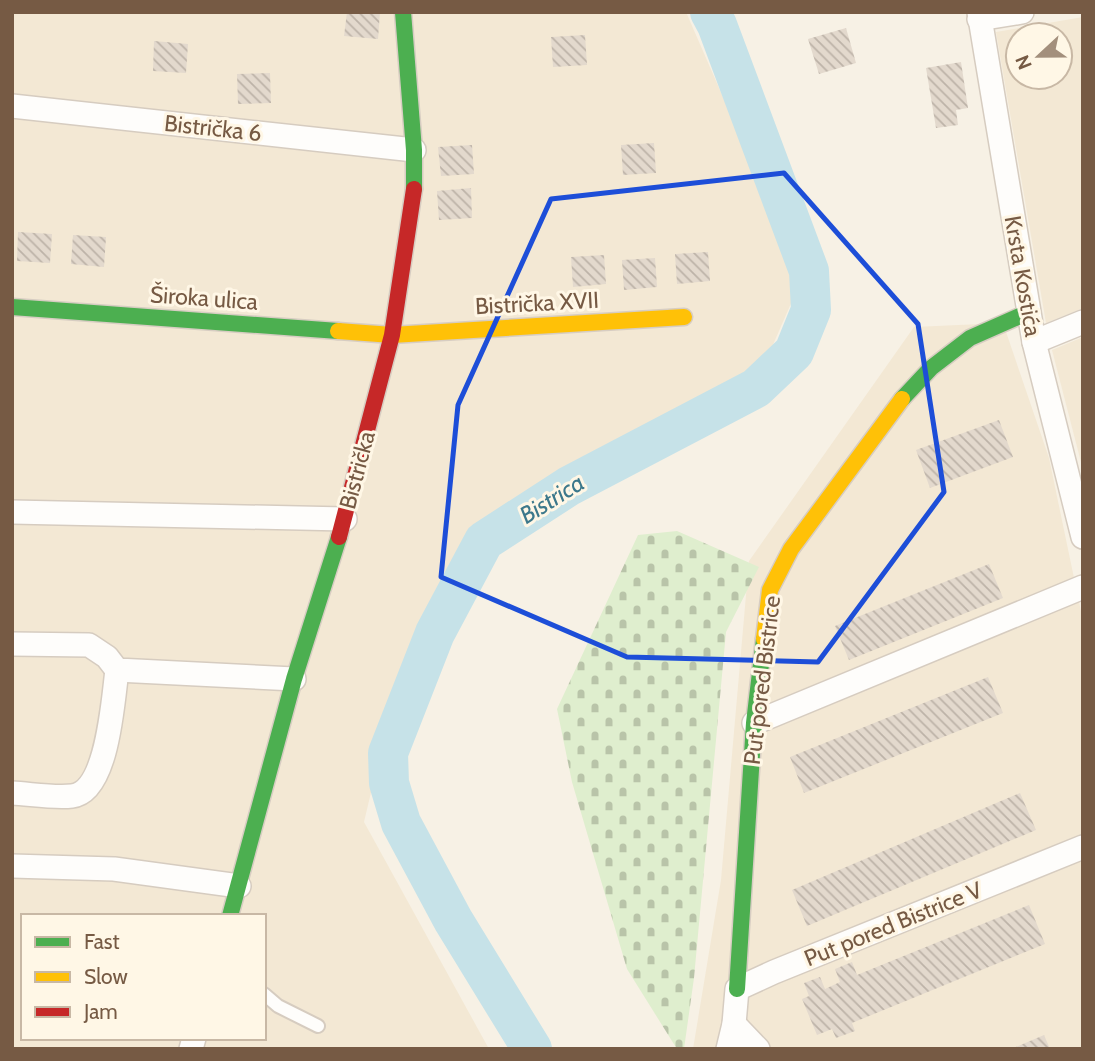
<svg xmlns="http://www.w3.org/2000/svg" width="1095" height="1061" font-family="Cabin,sans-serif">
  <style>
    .residential { fill: #f3e8d4; fill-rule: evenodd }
    .cemetery { fill: url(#cemetery-stones) }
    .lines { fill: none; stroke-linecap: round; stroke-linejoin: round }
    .river { stroke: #c6e2e8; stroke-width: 40 }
    .building { fill: url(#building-back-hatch) }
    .lane-casing { stroke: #d6ccc0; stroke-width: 16 }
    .street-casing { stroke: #d6ccc0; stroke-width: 26 }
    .fast-casing { stroke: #d7cdc2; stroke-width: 19 }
    .slow-casing { stroke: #d7cdc2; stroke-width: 19 }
    .jam-casing { stroke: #d7cdc2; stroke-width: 19 }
    .lane { stroke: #fefdfb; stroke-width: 12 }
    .street { stroke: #fefdfb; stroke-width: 23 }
    .fast { stroke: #4caf50; stroke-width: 16 }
    .slow { stroke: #ffc107; stroke-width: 16 }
    .jam { stroke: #c62828; stroke-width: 16 }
    .marked { fill: none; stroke: #1d4ed8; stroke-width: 5; stroke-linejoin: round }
    .labels { text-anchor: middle; stroke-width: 6; stroke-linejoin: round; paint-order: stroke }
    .street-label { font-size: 23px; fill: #765a44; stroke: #fff7e6 }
    .water-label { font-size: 24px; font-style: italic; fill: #3c788b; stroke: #fff7e6 }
  </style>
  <defs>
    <pattern id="cemetery-stones" width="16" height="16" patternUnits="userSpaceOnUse" patternTransform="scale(1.75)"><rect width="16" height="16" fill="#dfeece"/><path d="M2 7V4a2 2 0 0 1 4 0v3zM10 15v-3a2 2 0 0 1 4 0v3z" fill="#b9c4a9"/></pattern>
    <pattern id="building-back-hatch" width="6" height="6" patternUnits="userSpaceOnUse" patternTransform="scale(1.75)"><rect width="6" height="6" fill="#e3d9cd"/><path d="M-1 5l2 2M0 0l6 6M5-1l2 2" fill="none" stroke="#bdb3a8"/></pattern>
  </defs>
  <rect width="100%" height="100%" fill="#f7f1e5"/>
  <g class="residential">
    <path d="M 12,12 L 686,12 L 779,226 L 796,292 L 765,363 L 484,520 L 400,670 L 364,822 L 489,1049 L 12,1049 ZM 23,916 L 264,916 L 264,1038 L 23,1038 Z"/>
    <path d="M 1083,17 L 1083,308 L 1046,323 L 996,32 ZM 1018,35 L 1060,35 L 1060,77 L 1018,77 Z"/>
    <path d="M 1003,323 L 1049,458 L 1083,621 L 1083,1049 L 693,1049 L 721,880 L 749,561 L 914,327 Z"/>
    <path d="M 1083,337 L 1083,470 L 1052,350 Z"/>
  </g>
  <path class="cemetery" d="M 677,531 L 759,567 L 726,632 L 694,978 L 684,1049 L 677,1049 L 627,969 L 572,782 L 557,709 L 638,535 Z"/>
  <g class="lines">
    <path class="river" d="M 532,1049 L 453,920 L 401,823 L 389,783 L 388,753 L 435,633 L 484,541 L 569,486 L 756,388 L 794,352 L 811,310 L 809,271 L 717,25 L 710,12"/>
  </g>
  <g class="building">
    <path d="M 347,12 L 380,12 L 378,39 L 344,36 Z"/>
    <path d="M 846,28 L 856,63 L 819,74 L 808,39 Z"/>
    <path d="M 585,35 L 587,65 L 553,67 L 551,37 Z"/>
    <path d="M 154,41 L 188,44 L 186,73 L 153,71 Z"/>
    <path d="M 961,62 L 968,108 L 956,110 L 958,125 L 936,128 L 926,68 Z"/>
    <path d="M 270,73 L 271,103 L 238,104 L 237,74 Z"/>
    <path d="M 654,143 L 656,173 L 623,175 L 621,145 Z"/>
    <path d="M 472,145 L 474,174 L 441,176 L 438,147 Z"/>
    <path d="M 471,188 L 472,218 L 439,220 L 437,191 Z"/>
    <path d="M 18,232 L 52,234 L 50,263 L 17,261 Z"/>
    <path d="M 73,235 L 106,237 L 104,267 L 71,264 Z"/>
    <path d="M 708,252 L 710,281 L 677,284 L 675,254 Z"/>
    <path d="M 604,255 L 606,284 L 573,287 L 571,257 Z"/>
    <path d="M 655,258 L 657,287 L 624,290 L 622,260 Z"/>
    <path d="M 999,420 L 1013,457 L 930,488 L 916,450 Z"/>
    <path d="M 989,564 L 1003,598 L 849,660 L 835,626 Z"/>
    <path d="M 988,677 L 1003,713 L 804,793 L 790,757 Z"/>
    <path d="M 1020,793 L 1036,830 L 807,926 L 792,890 Z"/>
    <path d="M 1029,905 L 1045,944 L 852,1023 L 855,1031 L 836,1038 L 832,1029 L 817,1035 L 802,999 L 809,996 L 804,983 L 820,977 L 825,989 L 840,982 L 835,969 L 852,962 L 857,975 Z"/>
    <path d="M 1044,1035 L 1050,1049 L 1011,1049 Z"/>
  </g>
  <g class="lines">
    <g class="lane-casing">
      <path id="lane" d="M 264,994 L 278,1006 L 318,1026"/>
    </g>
    <g class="street-casing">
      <g id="street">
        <path d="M 979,12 L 1034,342 L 1083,537"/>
        <path d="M 979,19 L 1022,12"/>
        <path d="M 12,106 L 414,150"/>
        <path d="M 1034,342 L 1083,322"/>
        <path d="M 12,512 L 345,519"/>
        <path d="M 12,644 L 89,645 L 107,657 L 117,670 L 294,679"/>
        <path d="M 754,723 L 1083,587"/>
        <path d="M 12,793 C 31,794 53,798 72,796 C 108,792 113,699 117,670"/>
        <path d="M 12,866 L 114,869 L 239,886"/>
        <path d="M 734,1024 L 758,1049"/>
        <path d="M 191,1049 L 194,1038"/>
        <path d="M 728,1049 L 734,1024 L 737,989 L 774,972 L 1083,847"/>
      </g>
    </g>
    <g class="fast-casing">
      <g id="fast">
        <path d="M 403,12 L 414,150 L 414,189"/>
        <path d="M 12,307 L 338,331"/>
        <path d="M 902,399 L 931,368 L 970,338 L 1029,312"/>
        <path d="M 230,916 L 294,679 L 339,537"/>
        <path d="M 737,989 L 754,723 L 764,639"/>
      </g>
    </g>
    <g class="slow-casing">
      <g id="slow">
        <path d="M 338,331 L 392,335 L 684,317"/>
        <path d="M 764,639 L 770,590 L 791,549 L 902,399"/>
      </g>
    </g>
    <g class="jam-casing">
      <path id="jam" d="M 339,537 L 392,335 L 414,189"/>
    </g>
    <use href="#lane" class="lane"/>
    <use href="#street" class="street"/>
    <use href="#fast" class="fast"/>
    <use href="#slow" class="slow"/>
    <use href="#jam" class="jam"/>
  </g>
  <path class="marked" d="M 784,173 L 918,324 L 944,492 L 818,662 L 627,657 L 441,577 L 458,405 L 551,199 Z"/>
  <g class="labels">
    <g class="street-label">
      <text transform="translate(213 128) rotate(6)" y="8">Bistrička 6</text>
      <text transform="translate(1023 276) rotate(80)" y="8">Krsta Kostića</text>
      <text transform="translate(204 298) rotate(4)" y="8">Široka ulica</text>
      <text transform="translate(537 303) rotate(-3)" y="8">Bistrička XVII</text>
      <text transform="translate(357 470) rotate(-75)" y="8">Bistrička</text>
      <text transform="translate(762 680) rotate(-83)" y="8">Put pored Bistrice</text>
      <text transform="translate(893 924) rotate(-22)" y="8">Put pored Bistrice V</text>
    </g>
    <g class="water-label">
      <text transform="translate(552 499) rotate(-32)" y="8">Bistrica</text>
    </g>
  </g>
  <rect width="1095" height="1061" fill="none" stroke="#765a44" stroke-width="28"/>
  <rect x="21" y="914" width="245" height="126" fill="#fff7e6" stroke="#c8b8a5" stroke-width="2"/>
  <rect x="35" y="937" width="35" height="10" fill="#4caf50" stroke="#c8b8a5" stroke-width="2"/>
  <text x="84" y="949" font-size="21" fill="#765a44">Fast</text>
  <rect x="35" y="972" width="35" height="10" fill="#ffc107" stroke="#c8b8a5" stroke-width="2"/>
  <text x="84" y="984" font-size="21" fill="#765a44">Slow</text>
  <rect x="35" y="1007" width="35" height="10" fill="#c62828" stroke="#c8b8a5" stroke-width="2"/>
  <text x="84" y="1019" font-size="21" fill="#765a44">Jam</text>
  <g transform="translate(1039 56) rotate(248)"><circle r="33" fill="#fff7e6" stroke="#c8b8a5" stroke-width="2"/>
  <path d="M0-5L12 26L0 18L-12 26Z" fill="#a38f7c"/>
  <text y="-10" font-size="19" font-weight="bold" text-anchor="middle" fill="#765a44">N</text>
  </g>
</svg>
